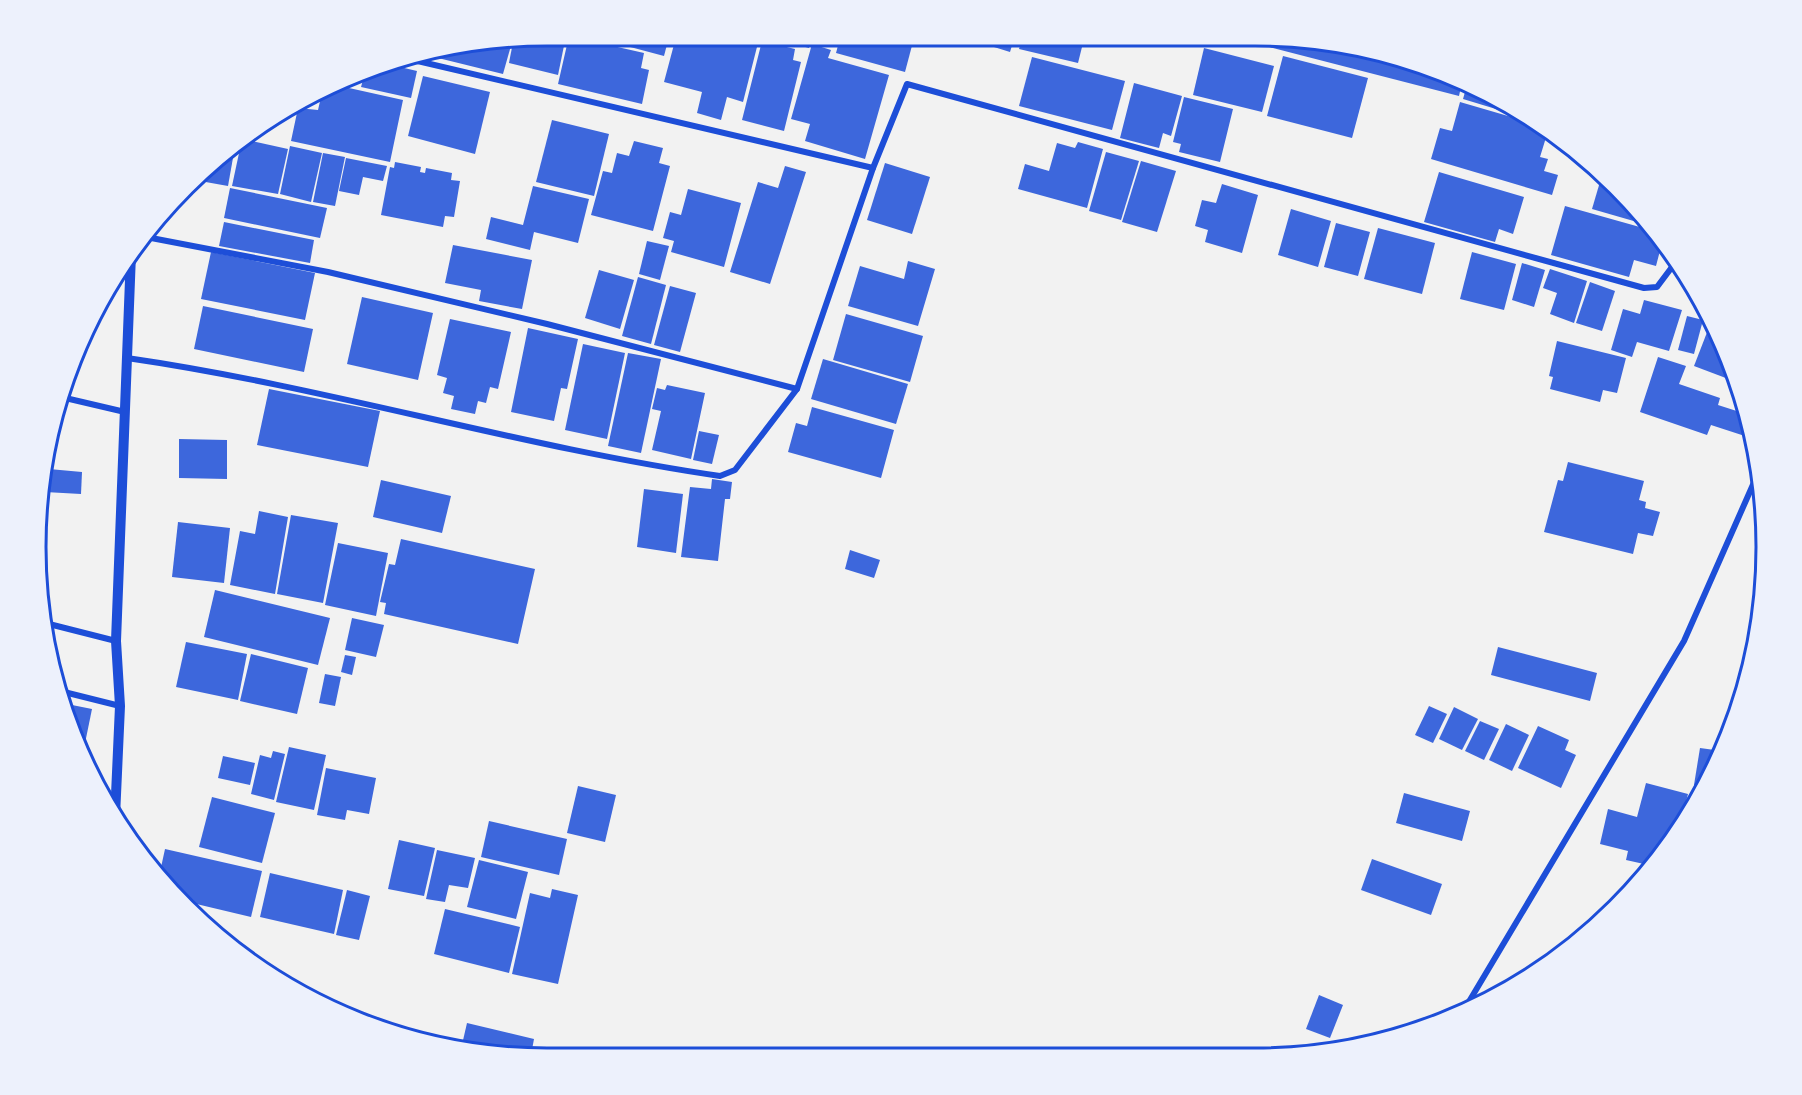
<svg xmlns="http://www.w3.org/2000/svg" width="1802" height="1095" font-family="Manrope,sans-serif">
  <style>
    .building { fill: #3d67dc }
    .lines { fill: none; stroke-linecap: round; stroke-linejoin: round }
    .minor { stroke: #1d4ed8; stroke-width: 6 }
    .tertiary { stroke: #1d4ed8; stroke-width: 10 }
    .rim { fill: none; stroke: #1d4ed8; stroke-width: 3 }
  </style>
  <rect width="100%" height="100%" fill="#f2f2f2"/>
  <g class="building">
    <path d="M 548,36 L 566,36 L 558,75 L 509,63 L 513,42 Z"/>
    <path d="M 569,36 L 644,53 L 641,68 L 649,70 L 642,104 L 558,84 Z"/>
    <path d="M 589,36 L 669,37 L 664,56 Z"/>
    <path d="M 676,37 L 759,39 L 743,102 L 727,97 L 721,120 L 697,113 L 702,92 L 664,82 Z"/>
    <path d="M 769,37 L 811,37 L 818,38 L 817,41 L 811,39 L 809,48 Z"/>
    <path d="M 840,38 L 914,38 L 905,72 L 836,53 Z"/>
    <path d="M 965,38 L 1008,39 L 1014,39 L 1010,52 Z"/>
    <path d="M 1022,39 L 1084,39 L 1078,63 L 1019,49 Z"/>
    <path d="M 1321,40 L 1450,75 L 1462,82 L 1459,96 L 1246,41 Z"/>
    <path d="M 762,41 L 795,49 L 793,60 L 801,62 L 784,131 L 742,120 Z"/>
    <path d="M 512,42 L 503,74 L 434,57 L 434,55 Z"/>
    <path d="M 812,44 L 831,50 L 828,58 L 889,75 L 865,159 L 805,141 L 810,124 L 791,119 Z"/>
    <path d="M 1204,48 L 1274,66 L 1262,112 L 1193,95 Z"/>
    <path d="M 1283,56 L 1368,78 L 1352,138 L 1267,116 Z"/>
    <path d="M 1032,57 L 1125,81 L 1112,130 L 1019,106 Z"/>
    <path d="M 383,63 L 417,71 L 411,98 L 361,87 L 365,73 Z"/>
    <path d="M 423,76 L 490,92 L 475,154 L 408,136 Z"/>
    <path d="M 1134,83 L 1182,96 L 1171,136 L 1163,133 L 1159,148 L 1120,138 Z"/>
    <path d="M 1467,85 L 1520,115 L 1519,116 L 1463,99 Z"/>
    <path d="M 340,86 L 403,100 L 390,162 L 291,141 L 298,108 L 318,110 L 321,97 Z"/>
    <path d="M 1184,97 L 1233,109 L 1220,162 L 1179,152 L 1181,144 L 1173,142 Z"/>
    <path d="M 1460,102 L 1535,124 L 1548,131 L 1540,157 L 1548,159 L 1544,171 L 1558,175 L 1552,195 L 1431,159 L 1440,128 L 1452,131 Z"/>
    <path d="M 552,120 L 609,134 L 594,196 L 536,182 Z"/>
    <path d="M 242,139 L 288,149 L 278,194 L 232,186 Z"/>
    <path d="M 236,141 L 228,186 L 200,181 Z"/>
    <path d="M 634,141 L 663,148 L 659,163 L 670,166 L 653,231 L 591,215 L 603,171 L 612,173 L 617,153 L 629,156 Z"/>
    <path d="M 1078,142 L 1103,149 L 1087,208 L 1018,189 L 1025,164 L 1049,171 L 1057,143 L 1075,148 Z"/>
    <path d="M 290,146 L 322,153 L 311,202 L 280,194 Z"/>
    <path d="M 1106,152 L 1139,161 L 1121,220 L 1089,211 Z"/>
    <path d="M 323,153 L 345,157 L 335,206 L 313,202 Z"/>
    <path d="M 346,158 L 387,166 L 383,181 L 363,177 L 359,195 L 339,191 Z"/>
    <path d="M 1141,161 L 1176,171 L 1157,232 L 1122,222 Z"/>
    <path d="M 395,162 L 421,167 L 420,172 L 425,173 L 426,168 L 452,173 L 451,180 L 460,181 L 454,217 L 445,216 L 443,227 L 381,215 L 390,167 L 394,168 Z"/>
    <path d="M 885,163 L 930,177 L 912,234 L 867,220 Z"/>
    <path d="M 785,166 L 806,172 L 770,284 L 730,272 L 758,182 L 778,188 Z"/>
    <path d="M 1439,172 L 1524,197 L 1513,234 L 1499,229 L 1495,242 L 1424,222 Z"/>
    <path d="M 1602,175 L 1639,210 L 1651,226 L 1592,209 Z"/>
    <path d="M 1222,184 L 1258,195 L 1242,253 L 1205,242 L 1208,230 L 1195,226 L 1202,200 L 1216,203 Z"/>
    <path d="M 533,186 L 589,199 L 578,243 L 534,232 L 530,250 L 486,239 L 491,217 L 523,225 Z"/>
    <path d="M 230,188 L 327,208 L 320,238 L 224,218 Z"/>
    <path d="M 688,189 L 741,203 L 724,267 L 671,252 L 674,241 L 663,238 L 670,212 L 681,215 Z"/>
    <path d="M 1565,206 L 1654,231 L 1662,243 L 1656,266 L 1634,260 L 1629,277 L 1551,255 Z"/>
    <path d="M 1291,209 L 1331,221 L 1318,267 L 1278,255 Z"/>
    <path d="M 224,222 L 314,240 L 310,263 L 219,246 Z"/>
    <path d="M 1336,223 L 1370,232 L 1358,276 L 1324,267 Z"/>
    <path d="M 1378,228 L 1435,243 L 1422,294 L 1364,279 Z"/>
    <path d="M 647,241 L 669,246 L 660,280 L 639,274 Z"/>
    <path d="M 453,245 L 532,260 L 522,309 L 479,301 L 481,290 L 445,283 Z"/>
    <path d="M 211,252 L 315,273 L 305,320 L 201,299 Z"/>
    <path d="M 1472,252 L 1516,264 L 1504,310 L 1460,299 Z"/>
    <path d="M 908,261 L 935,269 L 918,326 L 848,306 L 860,266 L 904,279 Z"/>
    <path d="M 1522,263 L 1545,270 L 1534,307 L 1512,300 Z"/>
    <path d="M 1550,269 L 1587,281 L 1574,323 L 1550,314 L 1557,293 L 1543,288 Z"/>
    <path d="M 599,270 L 634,280 L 620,329 L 585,318 Z"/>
    <path d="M 638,277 L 666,285 L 651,344 L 622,336 Z"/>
    <path d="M 1590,282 L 1615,291 L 1602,331 L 1576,323 Z"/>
    <path d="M 670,286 L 696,293 L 680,352 L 654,345 Z"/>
    <path d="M 362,297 L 433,313 L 418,380 L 347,364 Z"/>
    <path d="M 1644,300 L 1682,310 L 1669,351 L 1637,342 L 1632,357 L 1611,350 L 1623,309 L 1640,314 Z"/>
    <path d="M 203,306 L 313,329 L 304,372 L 194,349 Z"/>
    <path d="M 846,314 L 923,336 L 910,382 L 833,360 Z"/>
    <path d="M 1687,316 L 1703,320 L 1694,354 L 1678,350 Z"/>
    <path d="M 450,319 L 511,332 L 498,389 L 490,387 L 486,403 L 478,401 L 475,414 L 451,409 L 454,396 L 443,393 L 447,378 L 437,375 Z"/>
    <path d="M 1711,322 L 1739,383 L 1694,366 Z"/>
    <path d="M 528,328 L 578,339 L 567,389 L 561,388 L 554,421 L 511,412 Z"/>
    <path d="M 85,339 L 81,362 L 74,361 Z"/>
    <path d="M 1557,341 L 1626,358 L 1617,393 L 1603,390 L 1600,402 L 1550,389 L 1553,377 L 1549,376 Z"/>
    <path d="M 583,344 L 625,353 L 607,439 L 565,430 Z"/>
    <path d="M 628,353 L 661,359 L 641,453 L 608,446 Z"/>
    <path d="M 1658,357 L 1686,366 L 1679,384 L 1720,398 L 1718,405 L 1746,414 L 1751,438 L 1711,425 L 1707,435 L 1640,412 Z"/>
    <path d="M 823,359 L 908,384 L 896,424 L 811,399 Z"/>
    <path d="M 667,385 L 705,393 L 691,459 L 652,450 L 661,411 L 652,409 L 657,388 L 665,390 Z"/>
    <path d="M 269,389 L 380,411 L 368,467 L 257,445 Z"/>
    <path d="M 812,407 L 894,430 L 881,478 L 788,452 L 796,423 L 807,426 Z"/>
    <path d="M 699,431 L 719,435 L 712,464 L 693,460 Z"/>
    <path d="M 179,439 L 227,440 L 227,479 L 179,478 Z"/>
    <path d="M 1568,462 L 1644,481 L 1639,500 L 1646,502 L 1645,508 L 1660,512 L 1653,536 L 1638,533 L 1633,554 L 1544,532 L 1558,480 L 1563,481 Z"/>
    <path d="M 49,469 L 82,472 L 81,494 L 45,492 Z"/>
    <path d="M 712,479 L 732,482 L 730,499 L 725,499 L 718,561 L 681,557 L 690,487 L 711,489 Z"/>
    <path d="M 381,480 L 451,496 L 442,533 L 373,517 Z"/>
    <path d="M 644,489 L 683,494 L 676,553 L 637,547 Z"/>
    <path d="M 259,511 L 288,517 L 275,594 L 230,585 L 240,531 L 255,534 Z"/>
    <path d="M 291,515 L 338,523 L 323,603 L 277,594 Z"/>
    <path d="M 178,522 L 230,528 L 224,583 L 172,577 Z"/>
    <path d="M 401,539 L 535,569 L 518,644 L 384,614 L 386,603 L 380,602 L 389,564 L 395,565 Z"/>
    <path d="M 338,543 L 388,553 L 376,616 L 325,605 Z"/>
    <path d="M 850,550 L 880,560 L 874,578 L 845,569 Z"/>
    <path d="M 215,590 L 330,618 L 318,665 L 204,637 Z"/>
    <path d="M 352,618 L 384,625 L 376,657 L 345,650 Z"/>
    <path d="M 186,642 L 247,654 L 238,700 L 176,687 Z"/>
    <path d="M 1498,647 L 1597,673 L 1590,701 L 1491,675 Z"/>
    <path d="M 251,654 L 308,668 L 297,714 L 240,701 Z"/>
    <path d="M 345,655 L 356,657 L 352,675 L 341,672 Z"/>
    <path d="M 325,674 L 341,677 L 335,706 L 319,703 Z"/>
    <path d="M 62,703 L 92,709 L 83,753 L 63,712 Z"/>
    <path d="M 1429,706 L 1447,714 L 1433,743 L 1415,735 Z"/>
    <path d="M 1454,707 L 1478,719 L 1462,750 L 1439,739 Z"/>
    <path d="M 1480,721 L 1499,729 L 1484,760 L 1465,751 Z"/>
    <path d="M 1506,724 L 1529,735 L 1512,771 L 1489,760 Z"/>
    <path d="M 1538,726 L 1569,740 L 1565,750 L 1576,755 L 1561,788 L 1518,768 Z"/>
    <path d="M 289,747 L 326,755 L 314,810 L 276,802 Z"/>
    <path d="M 1700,748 L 1722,751 L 1705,787 L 1694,785 Z"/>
    <path d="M 273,751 L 285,754 L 274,800 L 251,794 L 260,755 L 271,758 Z"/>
    <path d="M 223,756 L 255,763 L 250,785 L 218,778 Z"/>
    <path d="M 326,768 L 376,778 L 369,814 L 347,810 L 345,820 L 317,815 Z"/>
    <path d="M 1646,783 L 1688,794 L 1679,829 L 1653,866 L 1626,860 L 1628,851 L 1600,844 L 1608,809 L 1637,817 Z"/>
    <path d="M 578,786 L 616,795 L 605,842 L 567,833 Z"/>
    <path d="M 1404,793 L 1470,811 L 1462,841 L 1396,823 Z"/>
    <path d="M 212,797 L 275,813 L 262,863 L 199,847 Z"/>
    <path d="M 489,821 L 567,839 L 559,875 L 481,857 Z"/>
    <path d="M 399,840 L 435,848 L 424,896 L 388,889 Z"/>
    <path d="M 165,849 L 262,871 L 251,917 L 188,902 L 160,872 Z"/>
    <path d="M 437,850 L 475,858 L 468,888 L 449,885 L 445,902 L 426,899 Z"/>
    <path d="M 1372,859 L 1442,884 L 1431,915 L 1361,890 Z"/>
    <path d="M 479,860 L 528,872 L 516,919 L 467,907 Z"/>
    <path d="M 270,873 L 343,890 L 334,934 L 260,917 Z"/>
    <path d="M 552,889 L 578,895 L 558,984 L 512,974 L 530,893 L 550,898 Z"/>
    <path d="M 347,890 L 370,896 L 359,940 L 336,935 Z"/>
    <path d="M 445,909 L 520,927 L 509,973 L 434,954 Z"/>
    <path d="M 1319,995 L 1343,1005 L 1330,1038 L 1306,1029 Z"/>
    <path d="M 467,1023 L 534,1039 L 531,1055 L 481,1055 L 461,1049 Z"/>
  </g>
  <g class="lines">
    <g class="minor">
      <path d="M 409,59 L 873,168"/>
      <path d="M 146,237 L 328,272 L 547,324 L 797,389"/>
      <path d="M 127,358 C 327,387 520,447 720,476 L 735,470 L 797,389 L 873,168 L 907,84 L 1644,288 L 1657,287 L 1672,267 L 1678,264"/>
      <path d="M 61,397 L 125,412"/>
      <path d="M 49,624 L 116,641"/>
      <path d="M 60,691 L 120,706"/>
      <path d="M 1464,1010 L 1684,641 L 1759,471"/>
    </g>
    <path class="tertiary" d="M 115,817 L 120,706 L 116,641 L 131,254"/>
  </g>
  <path d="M0 0H1802V1095H0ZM547 46H1255A501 501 0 0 1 1756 547V547A501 501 0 0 1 1255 1048H547A501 501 0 0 1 46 547V547A501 501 0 0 1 547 46Z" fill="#edf1fc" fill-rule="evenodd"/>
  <path class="rim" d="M547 46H1255A501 501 0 0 1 1756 547V547A501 501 0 0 1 1255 1048H547A501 501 0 0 1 46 547V547A501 501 0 0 1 547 46Z"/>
</svg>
